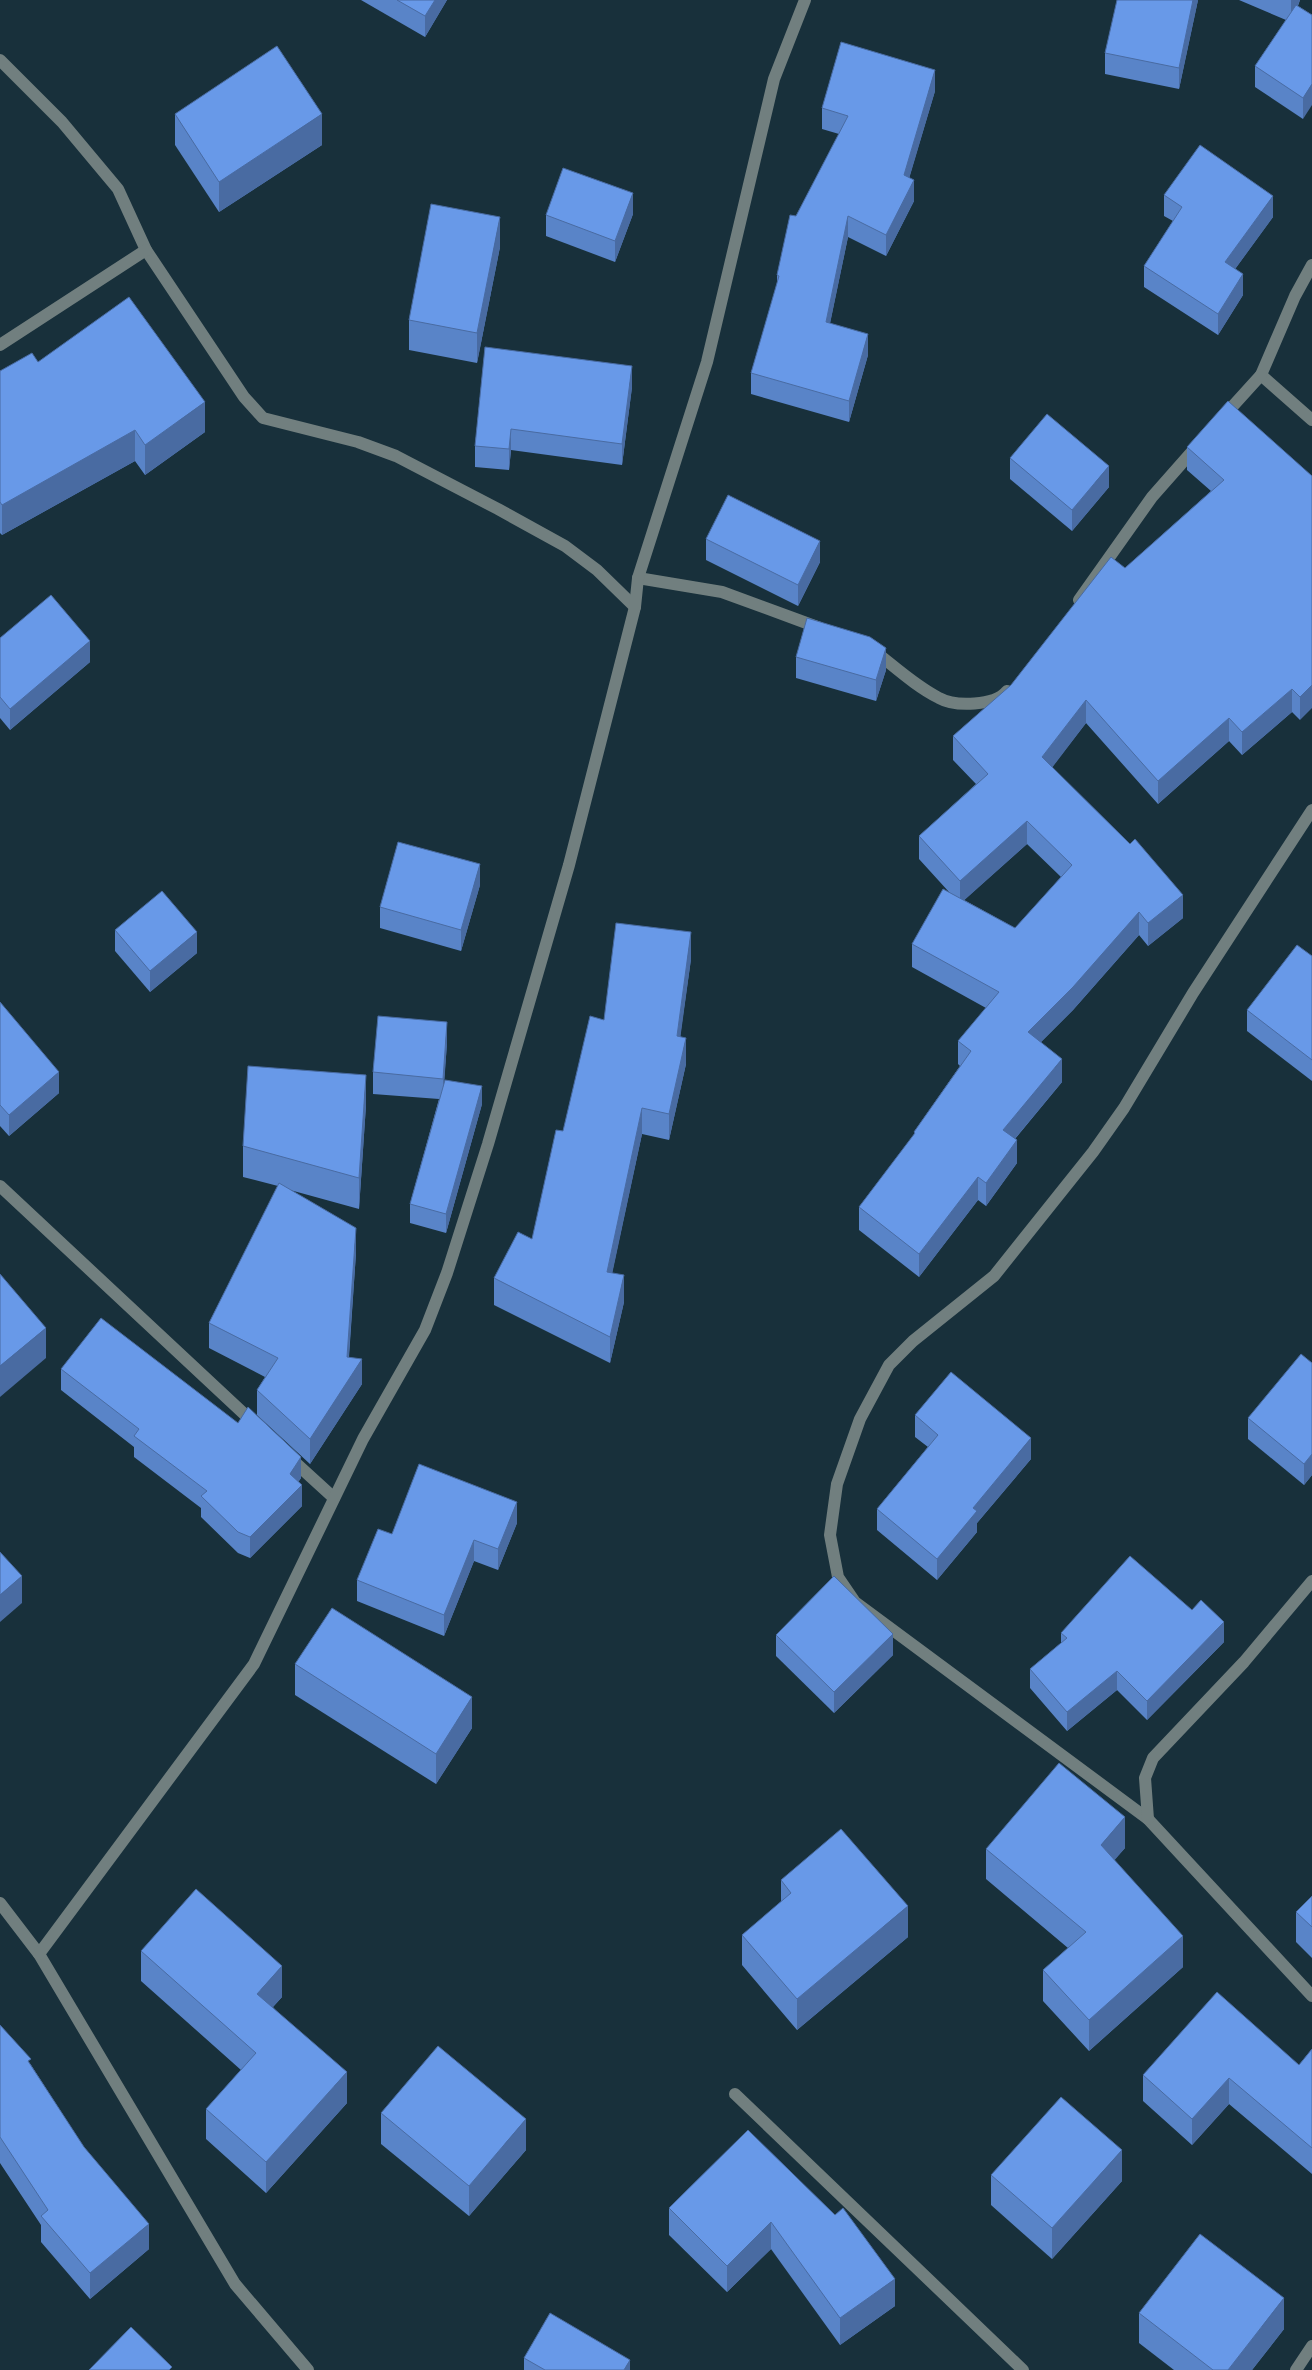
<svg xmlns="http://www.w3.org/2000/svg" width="1312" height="2370" font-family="'Crimson Pro',serif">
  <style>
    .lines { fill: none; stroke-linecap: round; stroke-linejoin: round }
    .minor { stroke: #717f7f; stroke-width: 12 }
    .wall { fill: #5984c8; fill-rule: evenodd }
    .shaded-wall { fill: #496ba2 }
    .building { fill: #6899e8; stroke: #496ba2 }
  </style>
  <rect width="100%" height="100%" fill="#18303b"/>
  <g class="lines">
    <g class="minor">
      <path d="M 0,60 L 62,122 L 118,189 L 146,250 L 244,397 L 263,418 L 358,442 L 396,456 L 498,509 L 565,546 L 597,570 L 635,607"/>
      <path d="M 1312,265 L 1295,296 L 1261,375 L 1312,420"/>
      <path d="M 0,345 L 146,250"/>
      <path d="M 1222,418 L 1261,375"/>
      <path d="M 638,578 L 722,592 L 820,628"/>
      <path d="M 1079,600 L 1152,497 L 1197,446"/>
      <path d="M 873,650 C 894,666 915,686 939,698 C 955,707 995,706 1007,691"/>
      <path d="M 1312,810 L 1193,993 L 1124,1108 L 1093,1152 L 994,1276 L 913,1341 L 889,1365 L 860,1419 L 837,1484 L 830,1535 L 838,1577 L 855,1602 L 1148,1819 L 1312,1996"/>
      <path d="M 0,1186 L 256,1425"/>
      <path d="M 288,1456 L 334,1498"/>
      <path d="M 1148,1819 L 1145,1778 L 1153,1758 L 1244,1662 L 1312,1581"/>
      <path d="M 0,1903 L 39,1954 L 235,2284 L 308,2370"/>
      <path d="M 39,1954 L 254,1664 L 363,1439 L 425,1330 L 447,1273 L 488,1144 L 569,865 L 635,607 L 638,578 L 707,362 L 774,79 L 805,0"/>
      <path d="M 735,2094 L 1023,2370"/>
      <path d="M 1296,2370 L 1312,2346"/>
    </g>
  </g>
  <g class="wall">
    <path d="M 361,0 L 447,0 L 425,37 Z"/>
    <path d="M 1198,0 L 1179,89 L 1105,74 L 1105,53 Z"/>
    <path d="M 1239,0 L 1300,0 L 1298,6 L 1312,15 L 1303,119 L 1255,87 L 1255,66 L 1286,20 Z"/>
    <path d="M 935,91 L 909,178 L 914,201 L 886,256 L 848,237 L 830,323 L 868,355 L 849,422 L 751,394 L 751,373 L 777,285 L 777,275 L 796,216 L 839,134 L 822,129 L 822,108 Z"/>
    <path d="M 175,114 L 322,145 L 219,212 L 175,145 Z"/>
    <path d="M 1164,195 L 1273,217 L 1235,269 L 1243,295 L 1218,335 L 1144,287 L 1144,266 L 1173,221 L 1164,216 Z"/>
    <path d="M 633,214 L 615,262 L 546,236 L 546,215 Z"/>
    <path d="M 500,247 L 477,363 L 409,350 L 409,320 Z"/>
    <path d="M 485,347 L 632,387 L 622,465 L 511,450 L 509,470 L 475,467 L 475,446 Z"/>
    <path d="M 38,362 L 205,432 L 145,475 L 135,461 L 2,535 L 0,533 L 0,371 Z"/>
    <path d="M 1187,447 L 1312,476 L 1300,720 L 1292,712 L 1242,755 L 1229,741 L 1158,804 L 1086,723 L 1052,767 L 1183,918 L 1148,946 L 1139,935 L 1073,1010 L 1041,1042 L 1062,1082 L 1015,1139 L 1017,1163 L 986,1206 L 978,1200 L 919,1277 L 859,1230 L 859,1207 L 914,1135 L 914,1132 L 960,1066 L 958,1064 L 958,1041 L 986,1008 L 912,967 L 912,944 L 949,892 L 919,859 L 919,836 L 976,784 L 953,760 L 953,736 L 1011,685 L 1125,568 L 1211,491 L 1187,470 ZM 1027,844 L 1061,877 L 1015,928 L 964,900 Z"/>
    <path d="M 1010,458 L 1109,487 L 1072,531 L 1010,479 Z"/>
    <path d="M 706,539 L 820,562 L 798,606 L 706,560 Z"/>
    <path d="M 0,638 L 90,662 L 10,730 L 0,718 Z"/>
    <path d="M 796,657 L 886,670 L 876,701 L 796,678 Z"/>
    <path d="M 480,885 L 461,951 L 380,928 L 380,907 Z"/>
    <path d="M 115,930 L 197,953 L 150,992 L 115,951 Z"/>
    <path d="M 1312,956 L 1312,1081 L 1247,1031 L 1247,1010 Z"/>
    <path d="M 691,959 L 680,1037 L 686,1064 L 669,1140 L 642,1134 L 612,1273 L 624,1302 L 610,1363 L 494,1305 L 494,1278 L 532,1239 L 563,1131 L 604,1020 Z"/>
    <path d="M 0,1002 L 59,1093 L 9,1136 L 0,1126 Z"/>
    <path d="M 447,1043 L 444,1082 L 482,1104 L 446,1233 L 410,1223 L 410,1204 L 439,1099 L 373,1094 L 373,1072 Z"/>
    <path d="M 366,1105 L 359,1209 L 290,1190 L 356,1253 L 349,1357 L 362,1384 L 310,1464 L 257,1415 L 257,1390 L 265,1377 L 209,1348 L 209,1323 L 278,1186 L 243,1177 L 243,1146 Z"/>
    <path d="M 1312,1363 L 1312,1475 L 1304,1485 L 1248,1439 L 1248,1418 Z"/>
    <path d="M 61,1369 L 301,1478 L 298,1482 L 302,1506 L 250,1558 L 238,1553 L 201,1517 L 201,1508 L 134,1457 L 134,1447 L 61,1390 Z"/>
    <path d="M 915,1415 L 1031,1459 L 977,1523 L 977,1532 L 937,1580 L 877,1530 L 877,1509 L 928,1447 L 915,1437 Z"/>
    <path d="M 517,1523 L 498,1570 L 474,1561 L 444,1636 L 357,1601 L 357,1580 L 392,1534 Z"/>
    <path d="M 1192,1610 L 1224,1642 L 1147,1720 L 1117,1690 L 1067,1731 L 1030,1688 L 1030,1669 L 1061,1643 L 1061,1633 Z"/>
    <path d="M 776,1635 L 893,1655 L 834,1713 L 776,1656 Z"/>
    <path d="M 295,1664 L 472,1728 L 436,1784 L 295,1695 Z"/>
    <path d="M 1125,1848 L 1114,1860 L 1183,1967 L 1089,2051 L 1043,2001 L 1043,1970 L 1068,1948 L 986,1879 L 986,1849 Z"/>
    <path d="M 781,1880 L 908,1937 L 797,2030 L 742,1965 L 742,1935 L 781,1902 Z"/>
    <path d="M 1312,1896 L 1312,1958 L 1296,1942 L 1296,1912 Z"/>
    <path d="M 141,1951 L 282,1997 L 273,2007 L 347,2103 L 266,2193 L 206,2139 L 206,2109 L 241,2070 L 141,1981 Z"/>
    <path d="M 0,2025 L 31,2065 L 149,2249 L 90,2299 L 41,2242 L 41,2225 L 0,2163 Z"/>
    <path d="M 1312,2049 L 1312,2174 L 1229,2104 L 1192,2145 L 1143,2101 L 1143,2075 L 1299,2065 Z"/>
    <path d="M 381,2113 L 526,2150 L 469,2216 L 381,2144 Z"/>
    <path d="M 748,2130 L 895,2306 L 840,2345 L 771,2249 L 727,2292 L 669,2235 L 669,2208 Z"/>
    <path d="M 991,2175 L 1122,2181 L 1052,2259 L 991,2205 Z"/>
    <path d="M 1139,2313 L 1284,2329 L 1252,2370 L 1174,2370 L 1139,2343 Z"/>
    <path d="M 524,2358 L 630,2370 L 524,2370 Z"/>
  </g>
  <g class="shaded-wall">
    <path d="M 435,0 L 447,0 L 425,37 L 425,16 Z"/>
    <path d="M 1193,0 L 1198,0 L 1179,89 L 1179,68 Z"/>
    <path d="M 1291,0 L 1300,0 L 1291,22 Z"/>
    <path d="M 935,70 L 935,91 L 904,196 L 904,175 Z"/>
    <path d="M 1312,84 L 1312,105 L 1303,119 L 1303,98 Z"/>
    <path d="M 322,114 L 322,145 L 219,212 L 219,182 Z"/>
    <path d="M 914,180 L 914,201 L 886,256 L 886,235 Z"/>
    <path d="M 633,193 L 633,214 L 615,262 L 615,241 Z"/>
    <path d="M 1273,196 L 1273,217 L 1225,283 L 1225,262 Z"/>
    <path d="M 848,216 L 848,237 L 826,343 L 826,322 Z"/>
    <path d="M 500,217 L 500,247 L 477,363 L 477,333 Z"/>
    <path d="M 1243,274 L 1243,295 L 1218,335 L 1218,314 Z"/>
    <path d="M 868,334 L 868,355 L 849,422 L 849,401 Z"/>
    <path d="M 632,366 L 632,387 L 622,465 L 622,444 Z"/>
    <path d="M 205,402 L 205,432 L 145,475 L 145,445 Z"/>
    <path d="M 511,429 L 511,450 L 509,470 L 509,449 Z"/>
    <path d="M 135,430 L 135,461 L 2,535 L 2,505 Z"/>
    <path d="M 1109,466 L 1109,487 L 1072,531 L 1072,510 Z"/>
    <path d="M 820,541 L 820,562 L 798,606 L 798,585 Z"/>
    <path d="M 90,641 L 90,662 L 10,730 L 10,709 Z"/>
    <path d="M 886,648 L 886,670 L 876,701 L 876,680 Z"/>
    <path d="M 1312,685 L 1312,708 L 1300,720 L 1300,697 Z"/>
    <path d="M 1292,689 L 1292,712 L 1242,755 L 1242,732 Z"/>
    <path d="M 1086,700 L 1086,723 L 1042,781 L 1042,757 Z"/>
    <path d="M 1229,718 L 1229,741 L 1158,804 L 1158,781 Z"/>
    <path d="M 1027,821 L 1027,844 L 960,904 L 960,881 Z"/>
    <path d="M 480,864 L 480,885 L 461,951 L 461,930 Z"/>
    <path d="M 1183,895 L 1183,918 L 1148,946 L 1148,923 Z"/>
    <path d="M 1139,912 L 1139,935 L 1073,1010 L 1028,1055 L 1028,1032 Z"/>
    <path d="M 197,932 L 197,953 L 150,992 L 150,971 Z"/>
    <path d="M 691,932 L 691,959 L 677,1062 L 677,1036 Z"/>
    <path d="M 447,1022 L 447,1043 L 443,1100 L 443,1079 Z"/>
    <path d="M 686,1038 L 686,1064 L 669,1140 L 669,1114 Z"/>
    <path d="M 1062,1059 L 1062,1082 L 1003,1153 L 1003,1130 Z"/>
    <path d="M 59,1072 L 59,1093 L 9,1136 L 9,1115 Z"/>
    <path d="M 366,1075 L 366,1105 L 359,1209 L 359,1178 Z"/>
    <path d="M 482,1086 L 482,1104 L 446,1233 L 446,1214 Z"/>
    <path d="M 642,1108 L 642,1134 L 607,1298 L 607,1272 Z"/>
    <path d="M 1017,1140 L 1017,1163 L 986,1206 L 986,1183 Z"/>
    <path d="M 978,1177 L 978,1200 L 919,1277 L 919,1254 Z"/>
    <path d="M 356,1228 L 356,1253 L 347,1381 L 362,1359 L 362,1384 L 310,1464 L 310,1439 L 347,1357 Z"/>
    <path d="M 624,1275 L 624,1302 L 610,1363 L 610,1337 Z"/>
    <path d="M 46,1328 L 46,1358 L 0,1397 L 0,1366 Z"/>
    <path d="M 1031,1438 L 1031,1459 L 977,1523 L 977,1532 L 937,1580 L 937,1559 L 973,1508 Z"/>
    <path d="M 1312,1454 L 1312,1475 L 1304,1485 L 1304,1464 Z"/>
    <path d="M 301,1457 L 301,1478 L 290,1495 L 290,1474 Z"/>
    <path d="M 302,1485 L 302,1506 L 250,1558 L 250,1537 Z"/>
    <path d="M 517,1502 L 517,1523 L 498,1570 L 498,1549 Z"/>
    <path d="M 474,1540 L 474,1561 L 444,1636 L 444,1615 Z"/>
    <path d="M 22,1576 L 22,1603 L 0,1622 L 0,1595 Z"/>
    <path d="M 1224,1622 L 1224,1642 L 1147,1720 L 1147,1701 Z"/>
    <path d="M 893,1634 L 893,1655 L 834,1713 L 834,1692 Z"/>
    <path d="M 1117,1671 L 1117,1690 L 1067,1731 L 1067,1712 Z"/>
    <path d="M 472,1697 L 472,1728 L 436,1784 L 436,1754 Z"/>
    <path d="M 1125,1817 L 1125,1848 L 1101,1876 L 1101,1845 Z"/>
    <path d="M 908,1906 L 908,1937 L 797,2030 L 797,1999 Z"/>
    <path d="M 1183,1936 L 1183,1967 L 1089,2051 L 1089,2020 Z"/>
    <path d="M 282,1966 L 282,1997 L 257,2024 L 257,1994 Z"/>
    <path d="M 347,2072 L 347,2103 L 266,2193 L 266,2162 Z"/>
    <path d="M 1229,2078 L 1229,2104 L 1192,2145 L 1192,2119 Z"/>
    <path d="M 526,2119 L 526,2150 L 469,2216 L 469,2186 Z"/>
    <path d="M 1122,2150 L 1122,2181 L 1052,2259 L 1052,2228 Z"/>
    <path d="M 771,2222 L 771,2249 L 727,2292 L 727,2266 Z"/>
    <path d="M 149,2224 L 149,2249 L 90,2299 L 90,2273 Z"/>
    <path d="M 895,2279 L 895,2306 L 840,2345 L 840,2318 Z"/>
    <path d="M 1284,2298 L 1284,2329 L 1252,2370 L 1228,2370 Z"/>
    <path d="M 630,2360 L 630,2370 L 624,2370 Z"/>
  </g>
  <g class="building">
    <path d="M 397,0 L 435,0 L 425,16 Z"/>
    <path d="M 1117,0 L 1193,0 L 1179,68 L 1105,53 Z"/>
    <path d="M 1296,5 L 1312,15 L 1312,84 L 1303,98 L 1255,66 Z"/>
    <path d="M 841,42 L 935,70 L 904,175 L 914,180 L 886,235 L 848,216 L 826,322 L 868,334 L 849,401 L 751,373 L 779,276 L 777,275 L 790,215 L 796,216 L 848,116 L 822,108 Z"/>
    <path d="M 277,46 L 322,114 L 219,182 L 175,114 Z"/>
    <path d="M 1200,145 L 1273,196 L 1225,262 L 1243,274 L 1218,314 L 1144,266 L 1182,207 L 1164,195 Z"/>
    <path d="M 563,168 L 633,193 L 615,241 L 546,215 Z"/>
    <path d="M 431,204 L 500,217 L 477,333 L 409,320 Z"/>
    <path d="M 129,297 L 205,402 L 145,445 L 135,430 L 2,505 L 0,502 L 0,371 L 32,353 L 38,362 Z"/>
    <path d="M 485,347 L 632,366 L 622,444 L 511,429 L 509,449 L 475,446 Z"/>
    <path d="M 1228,401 L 1312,476 L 1312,685 L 1300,697 L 1292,689 L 1242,732 L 1229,718 L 1158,781 L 1086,700 L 1042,757 L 1130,844 L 1135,839 L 1183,895 L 1148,923 L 1139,912 L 1073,987 L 1028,1032 L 1062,1059 L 1003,1130 L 1017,1140 L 986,1183 L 978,1177 L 919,1254 L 859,1207 L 915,1133 L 914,1132 L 971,1051 L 958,1041 L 999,992 L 912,944 L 943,889 L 1015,928 L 1072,865 L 1027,821 L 960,881 L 919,836 L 988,774 L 953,736 L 1011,685 L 1111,557 L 1125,568 L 1224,480 L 1187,447 Z"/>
    <path d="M 1047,414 L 1109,466 L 1072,510 L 1010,458 Z"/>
    <path d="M 728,495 L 820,541 L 798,585 L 706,539 Z"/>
    <path d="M 51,595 L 90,641 L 10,709 L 0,697 L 0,638 Z"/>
    <path d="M 807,618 L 870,637 L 886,648 L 876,680 L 796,657 Z"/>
    <path d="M 398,842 L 480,864 L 461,930 L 380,907 Z"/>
    <path d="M 162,891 L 197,932 L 150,971 L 115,930 Z"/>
    <path d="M 616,923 L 691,932 L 677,1036 L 686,1038 L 669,1114 L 642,1108 L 607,1272 L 624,1275 L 610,1337 L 494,1278 L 518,1232 L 532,1239 L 556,1130 L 563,1131 L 590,1016 L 604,1020 Z"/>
    <path d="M 1297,945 L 1312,956 L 1312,1060 L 1247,1010 Z"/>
    <path d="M 0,1002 L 59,1072 L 9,1115 L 0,1105 Z"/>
    <path d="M 378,1016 L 447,1022 L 443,1079 L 373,1072 Z"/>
    <path d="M 248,1066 L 366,1075 L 359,1178 L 243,1146 Z"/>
    <path d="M 445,1080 L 482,1086 L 446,1214 L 410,1204 Z"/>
    <path d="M 279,1183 L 356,1228 L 347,1357 L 362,1359 L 310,1439 L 257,1390 L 278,1358 L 209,1323 Z"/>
    <path d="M 0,1274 L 46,1328 L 0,1366 Z"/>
    <path d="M 101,1318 L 238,1423 L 248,1407 L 301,1457 L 290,1474 L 302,1485 L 250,1537 L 238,1532 L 201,1496 L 207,1491 L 134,1436 L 139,1429 L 61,1369 Z"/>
    <path d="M 1301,1354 L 1312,1363 L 1312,1454 L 1304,1464 L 1248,1418 Z"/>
    <path d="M 951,1372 L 1031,1438 L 973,1508 L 977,1511 L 937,1559 L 877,1509 L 938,1435 L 915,1415 Z"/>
    <path d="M 419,1464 L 517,1502 L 498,1549 L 474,1540 L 444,1615 L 357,1580 L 378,1529 L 392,1534 Z"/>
    <path d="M 0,1552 L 22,1576 L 0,1595 Z"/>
    <path d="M 1130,1556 L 1192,1610 L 1201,1600 L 1224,1622 L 1147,1701 L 1117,1671 L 1067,1712 L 1030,1669 L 1067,1638 L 1061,1633 Z"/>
    <path d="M 834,1576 L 893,1634 L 834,1692 L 776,1635 Z"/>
    <path d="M 332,1608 L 472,1697 L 436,1754 L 295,1664 Z"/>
    <path d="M 1059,1763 L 1125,1817 L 1101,1845 L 1183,1936 L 1089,2020 L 1043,1970 L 1086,1932 L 986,1849 Z"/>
    <path d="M 841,1829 L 908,1906 L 797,1999 L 742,1935 L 791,1893 L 781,1880 Z"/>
    <path d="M 196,1889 L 282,1966 L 257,1994 L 347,2072 L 266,2162 L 206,2109 L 256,2053 L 141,1951 Z"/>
    <path d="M 1312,1896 L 1312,1927 L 1296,1912 Z"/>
    <path d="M 1217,1992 L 1299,2065 L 1312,2049 L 1312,2148 L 1229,2078 L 1192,2119 L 1143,2075 Z"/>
    <path d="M 0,2025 L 31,2059 L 28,2061 L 84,2147 L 149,2224 L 90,2273 L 41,2216 L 48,2210 L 0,2137 Z"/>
    <path d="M 438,2046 L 526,2119 L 469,2186 L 381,2113 Z"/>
    <path d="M 1061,2097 L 1122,2150 L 1052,2228 L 991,2175 Z"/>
    <path d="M 748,2130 L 835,2215 L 843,2208 L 895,2279 L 840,2318 L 771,2222 L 727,2266 L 669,2208 Z"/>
    <path d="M 1200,2234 L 1284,2298 L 1228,2370 L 1213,2370 L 1139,2313 Z"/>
    <path d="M 550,2313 L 630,2360 L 624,2370 L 545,2370 L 524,2358 Z"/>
    <path d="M 131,2327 L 172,2367 L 169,2370 L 89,2370 Z"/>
  </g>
</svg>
